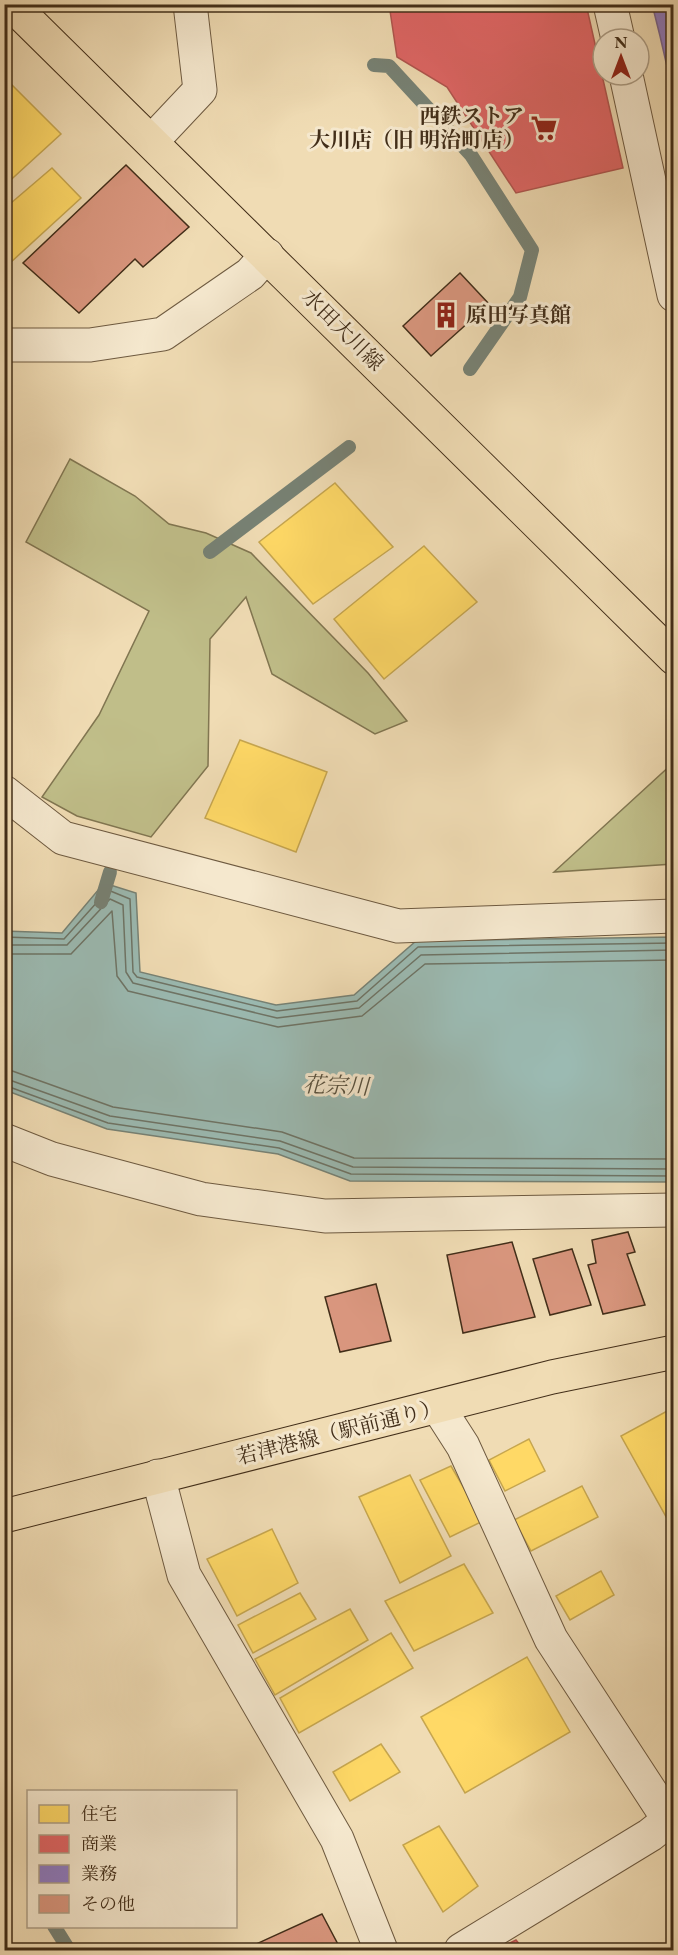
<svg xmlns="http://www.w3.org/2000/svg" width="678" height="1955" font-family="'EB Garamond','Noto Serif JP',serif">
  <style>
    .green { fill: #c0be89; stroke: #817651; stroke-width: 1.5 }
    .water { fill: #9bbab2; stroke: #778275; stroke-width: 1.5 }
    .homes { fill: #ffd966; stroke: #c6a64f; stroke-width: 1.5 }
    .shops { fill: #e06666; stroke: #b1554f; stroke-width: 1.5 }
    .offices { fill: #8e7cc3; stroke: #776590; stroke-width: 1.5 }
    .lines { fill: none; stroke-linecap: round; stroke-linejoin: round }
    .shore { stroke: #6e7466; stroke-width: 1.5 }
    .stream { stroke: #778275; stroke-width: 14 }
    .building { fill: #d9967e; stroke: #422e19; stroke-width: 1.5 }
    .minor-casing { stroke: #6e5a40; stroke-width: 35 }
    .major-casing { stroke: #422e19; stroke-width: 35 }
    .minor { stroke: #f5e8ce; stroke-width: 33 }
    .major { stroke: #f0dcb4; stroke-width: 33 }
    .labels { text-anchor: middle; stroke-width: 6; stroke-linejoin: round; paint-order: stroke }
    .poi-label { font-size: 21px; font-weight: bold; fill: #422e19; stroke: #f5e8ce; text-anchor: end }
    .street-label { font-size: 21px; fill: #422e19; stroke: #f5e8ce }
    .water-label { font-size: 22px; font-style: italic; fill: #58513f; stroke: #f5e8ce }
  </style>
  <rect width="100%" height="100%" fill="#f0dcb4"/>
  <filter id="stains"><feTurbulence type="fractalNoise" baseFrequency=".00333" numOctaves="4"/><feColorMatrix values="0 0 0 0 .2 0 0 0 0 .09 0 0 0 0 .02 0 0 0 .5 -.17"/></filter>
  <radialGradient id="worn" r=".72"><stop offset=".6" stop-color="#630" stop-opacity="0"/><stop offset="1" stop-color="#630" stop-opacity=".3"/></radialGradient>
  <g class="green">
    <path d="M 70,459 L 135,496 L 169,524 L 206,533 L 251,553 L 368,673 L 407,721 L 375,734 L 272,674 L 246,597 L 210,639 L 208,766 L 151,837 L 77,816 L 42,797 L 99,715 L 149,611 L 26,542 Z"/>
    <path d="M 673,763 L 673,864 L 554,872 Z"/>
  </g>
  <path class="water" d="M 104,883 L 136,893 L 140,972 L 276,1005 L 354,995 L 416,941 L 673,937 L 673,1182 L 350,1181 L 278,1154 L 107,1129 L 5,1090 L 4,931 L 62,933 Z"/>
  <g class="homes">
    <path d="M 5,78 L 61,134 L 4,186 L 4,79 Z"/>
    <path d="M 52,168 L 81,198 L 10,263 L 4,257 L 4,209 Z"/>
    <path d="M 335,483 L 393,547 L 313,604 L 259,542 Z"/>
    <path d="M 424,546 L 477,602 L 384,679 L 334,619 Z"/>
    <path d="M 240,740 L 327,772 L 296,852 L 205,818 Z"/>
    <path d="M 669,1410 L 674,1418 L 674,1531 L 621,1436 Z"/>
    <path d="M 529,1439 L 545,1471 L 505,1491 L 489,1460 Z"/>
    <path d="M 451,1466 L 483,1521 L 450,1537 L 420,1480 Z"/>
    <path d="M 410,1475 L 451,1556 L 400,1583 L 359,1497 Z"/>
    <path d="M 582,1486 L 598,1517 L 531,1551 L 514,1520 Z"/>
    <path d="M 272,1529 L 298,1583 L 237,1616 L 207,1559 Z"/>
    <path d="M 464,1564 L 493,1613 L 414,1651 L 385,1601 Z"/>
    <path d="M 601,1571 L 614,1595 L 570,1620 L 556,1596 Z"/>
    <path d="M 300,1593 L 316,1619 L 253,1653 L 238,1625 Z"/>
    <path d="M 350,1609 L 368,1640 L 275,1695 L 255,1659 Z"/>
    <path d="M 391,1633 L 413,1668 L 299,1733 L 280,1698 Z"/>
    <path d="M 527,1657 L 570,1732 L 465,1793 L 421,1717 Z"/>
    <path d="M 381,1744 L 400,1772 L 350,1801 L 333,1772 Z"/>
    <path d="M 439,1826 L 478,1886 L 443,1912 L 403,1845 Z"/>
  </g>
  <g class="shops">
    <path d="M 389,4 L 586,4 L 623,168 L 516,193 L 447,87 L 397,57 Z"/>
    <path d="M 516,1940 L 524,1950 L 495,1950 Z"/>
  </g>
  <path class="offices" d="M 652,4 L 674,4 L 674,97 L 660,36 Z"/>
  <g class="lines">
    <g class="shore">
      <path d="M 4,937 L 64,939 L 108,890 L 130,899 L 133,972 L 137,977 L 277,1011 L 357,1001 L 418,947 L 674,943"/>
      <path d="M 4,945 L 67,945 L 110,899 L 123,905 L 126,972 L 133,983 L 277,1018 L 359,1008 L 421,955 L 674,950"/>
      <path d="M 4,954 L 71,954 L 112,911 L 117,976 L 128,991 L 278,1027 L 362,1016 L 425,964 L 674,960"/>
      <path d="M 4,1068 L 113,1107 L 282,1132 L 354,1158 L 674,1159"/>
      <path d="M 4,1078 L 110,1116 L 280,1141 L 353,1167 L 674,1169"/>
      <path d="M 4,1085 L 108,1123 L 279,1148 L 351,1174 L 674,1176"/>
    </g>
    <g class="stream">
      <path d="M 374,65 L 389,66 L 471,155 L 532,250 L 520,297 L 470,369"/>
      <path d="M 210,552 L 349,447"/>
      <path d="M 101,902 L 110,872"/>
      <path d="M 54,1926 L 69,1950"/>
    </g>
  </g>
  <g class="building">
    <path d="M 126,165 L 189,227 L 143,267 L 135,259 L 79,313 L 23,263 Z"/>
    <path d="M 460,273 L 489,304 L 431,356 L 403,326 Z"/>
    <path d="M 628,1232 L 635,1252 L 627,1254 L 645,1305 L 603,1314 L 588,1265 L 596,1263 L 592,1240 Z"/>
    <path d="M 512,1242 L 535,1317 L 463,1333 L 447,1255 Z"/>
    <path d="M 572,1249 L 591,1305 L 550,1315 L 533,1259 Z"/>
    <path d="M 376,1284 L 391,1341 L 340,1352 L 325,1297 Z"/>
    <path d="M 322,1914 L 341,1950 L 243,1950 Z"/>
  </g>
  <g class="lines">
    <g class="minor-casing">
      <g id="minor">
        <path d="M 610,4 L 618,39"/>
        <path d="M 626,75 L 674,295"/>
        <path d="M 152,141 L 200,90 L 190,4"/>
        <path d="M 4,345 L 90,345 L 163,334 L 250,274 L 267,255"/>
        <path d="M 4,792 L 63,838 L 398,926 L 674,916"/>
        <path d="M 4,1140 L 52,1159 L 201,1199 L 325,1216 L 674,1210"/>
        <path d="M 438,1407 L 463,1446 L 551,1639 L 669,1820"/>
        <path d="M 158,1476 L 184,1575 L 337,1839 L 381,1950"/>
        <path d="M 461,1950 L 650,1835 L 674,1816"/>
      </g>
    </g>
    <g class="major-casing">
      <g id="major">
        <path d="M 11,4 L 674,658"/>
        <path d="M 4,1516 L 552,1377 L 674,1352"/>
      </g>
    </g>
    <use href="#minor" class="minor"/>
    <use href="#major" class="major"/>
  </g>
  <defs>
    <g id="supermarket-bare" transform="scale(2.07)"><path d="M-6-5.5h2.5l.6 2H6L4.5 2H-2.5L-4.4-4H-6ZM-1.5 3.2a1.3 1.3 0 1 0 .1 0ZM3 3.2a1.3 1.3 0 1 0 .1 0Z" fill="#8f2418" stroke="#f5e8ce" stroke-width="2.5" paint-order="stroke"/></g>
    <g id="building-bare" transform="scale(2.07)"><path d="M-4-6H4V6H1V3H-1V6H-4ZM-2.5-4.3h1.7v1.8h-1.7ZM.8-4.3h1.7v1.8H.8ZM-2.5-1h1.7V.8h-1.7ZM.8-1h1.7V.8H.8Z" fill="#8f2418" stroke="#f5e8ce" stroke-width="2.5" paint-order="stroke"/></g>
  </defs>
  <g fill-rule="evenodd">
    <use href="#supermarket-bare" x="544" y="128"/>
    <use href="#building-bare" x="446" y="315"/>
  </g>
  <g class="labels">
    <g class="poi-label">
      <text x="524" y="123">西鉄ストア<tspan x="524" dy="24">大川店（旧 明治町店）</tspan></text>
      <text x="466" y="322" text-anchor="start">原田写真館</text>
    </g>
    <g class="street-label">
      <text transform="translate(343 330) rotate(45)" y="7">水田大川線</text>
      <text transform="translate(339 1432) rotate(-14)" y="7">若津港線（駅前通り）</text>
    </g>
    <g class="water-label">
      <text transform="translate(336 1085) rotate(2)" y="8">花宗川</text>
    </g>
  </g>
  <rect width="678" height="1955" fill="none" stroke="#f0dcb4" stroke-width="24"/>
  <rect x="6" y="6" width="666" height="1943" fill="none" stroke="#422e19" stroke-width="3"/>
  <rect x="12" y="12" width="654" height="1931" fill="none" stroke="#422e19" stroke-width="1.5"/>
  <rect x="27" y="1790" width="210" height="138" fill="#f5e8ce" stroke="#ad9e86" stroke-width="1.5"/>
  <rect x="39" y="1805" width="30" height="18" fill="#ffd966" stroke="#ad9e86" stroke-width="1.5"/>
  <text x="81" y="1820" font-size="18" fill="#422e19">住宅</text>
  <rect x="39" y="1835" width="30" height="18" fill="#e06666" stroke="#ad9e86" stroke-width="1.5"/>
  <text x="81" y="1850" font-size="18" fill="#422e19">商業</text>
  <rect x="39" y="1865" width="30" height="18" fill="#8e7cc3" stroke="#ad9e86" stroke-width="1.5"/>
  <text x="81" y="1880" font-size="18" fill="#422e19">業務</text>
  <rect x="39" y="1895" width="30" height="18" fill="#d9967e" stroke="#ad9e86" stroke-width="1.5"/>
  <text x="81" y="1910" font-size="18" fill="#422e19">その他</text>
  <g transform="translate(621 57)"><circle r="28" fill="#f5e8ce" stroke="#ad9e86" stroke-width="1.5"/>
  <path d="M0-4.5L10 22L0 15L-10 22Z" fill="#8f2418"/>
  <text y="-9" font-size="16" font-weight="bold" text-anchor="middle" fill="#422e19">N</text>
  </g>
  <rect width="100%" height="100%" filter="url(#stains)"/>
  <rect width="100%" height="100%" fill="url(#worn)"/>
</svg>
